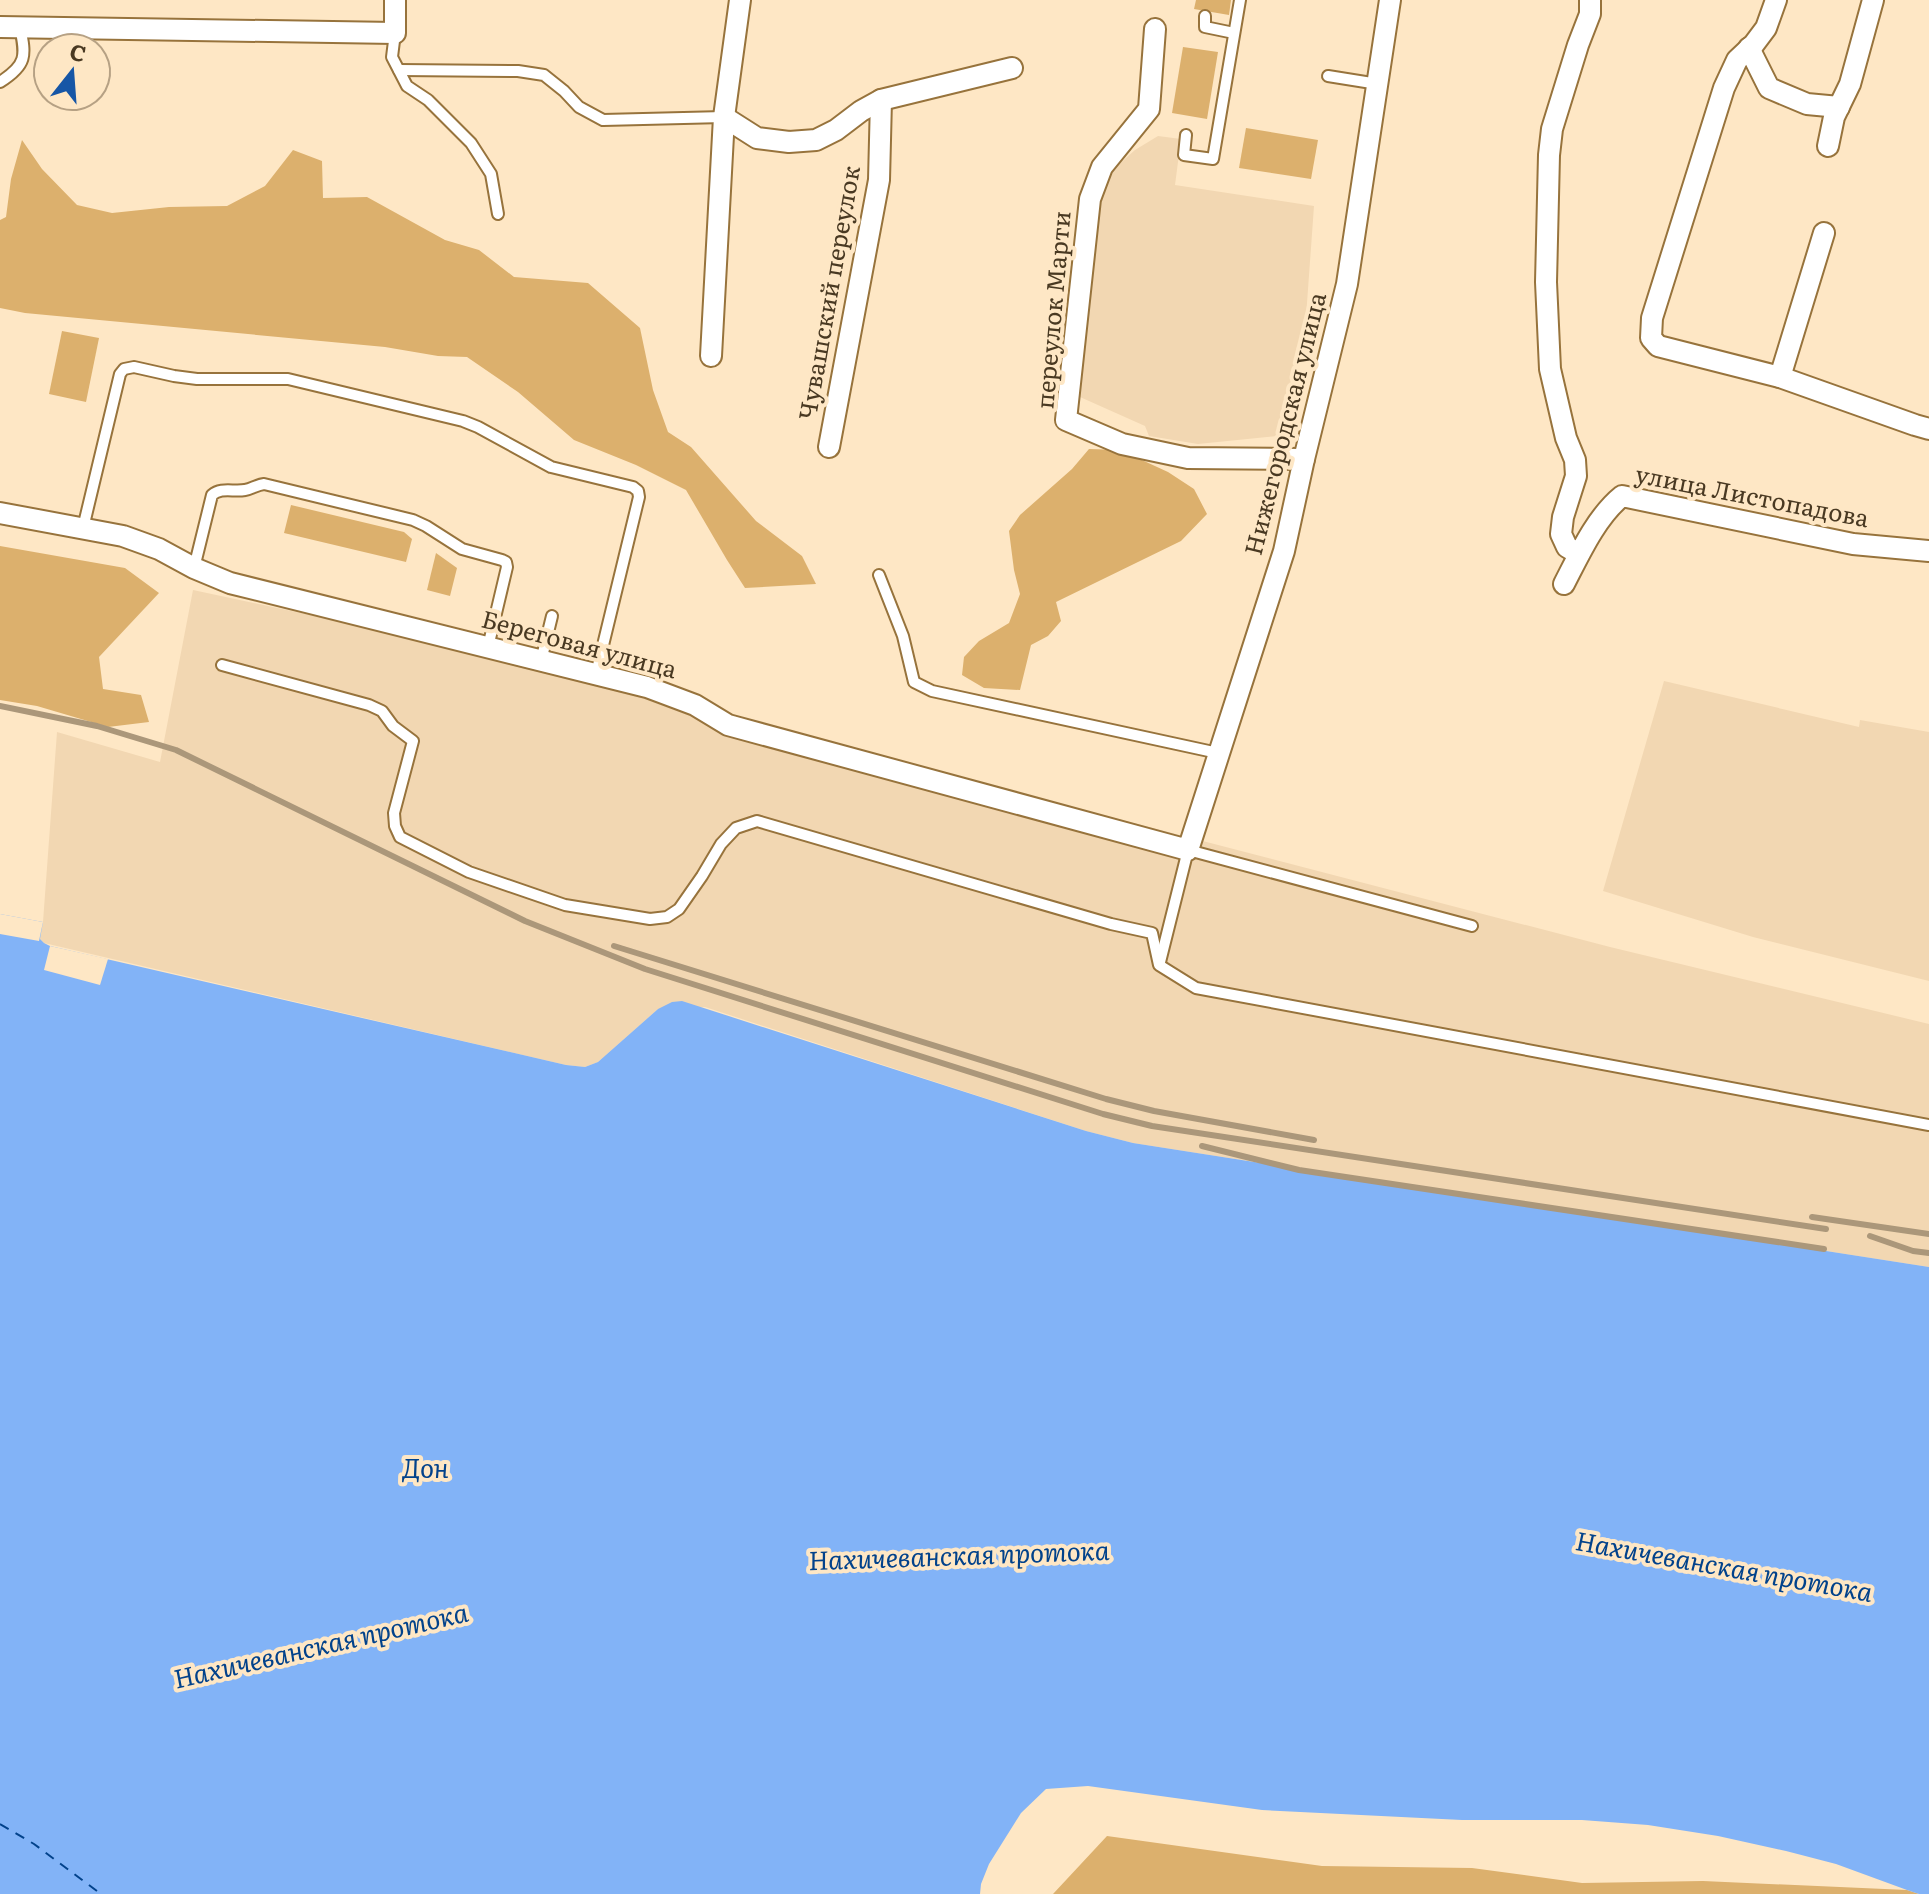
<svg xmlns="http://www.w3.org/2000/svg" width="1929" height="1894" font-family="Literata,serif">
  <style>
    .built { fill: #f2d7b2 }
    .green { fill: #dcb06d }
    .water { fill: #82b3f7 }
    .pier { fill: #fee7c5 }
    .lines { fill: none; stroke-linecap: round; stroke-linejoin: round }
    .ferry { stroke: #02428b; stroke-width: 2; stroke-dasharray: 10 8; stroke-linecap: butt }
    .lane-casing { stroke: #97733c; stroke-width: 14 }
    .street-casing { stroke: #97733c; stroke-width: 24 }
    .lane { stroke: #fff; stroke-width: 10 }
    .street { stroke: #fff; stroke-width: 20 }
    .rail { stroke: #ab977a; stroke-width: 6 }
    .labels { text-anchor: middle; stroke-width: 8; stroke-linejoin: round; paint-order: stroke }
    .street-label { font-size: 24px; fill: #493922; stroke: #fee7c5 }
    .water-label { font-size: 26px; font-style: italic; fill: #02428b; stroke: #fee7c5 }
  </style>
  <rect width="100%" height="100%" fill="#fee7c5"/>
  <g class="built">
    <path d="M 1158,136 L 1181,139 L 1175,185 L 1314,206 L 1306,317 L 1288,435 L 1198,444 L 1149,436 L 1145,426 L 1080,397 L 1097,201 L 1107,175 L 1135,150 Z"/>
    <path d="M 193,590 L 446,644 L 1610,947 L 1929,1024 L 1929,1267 L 1133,1143 L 1086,1131 L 705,1007 L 658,1009 L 598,1062 L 585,1067 L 566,1065 L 44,943 L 40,939 L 43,922 L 57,732 L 160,762 Z"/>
    <path d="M 1664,681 L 1859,727 L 1860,720 L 1929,732 L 1929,981 L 1753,937 L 1603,891 Z"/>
  </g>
  <g class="green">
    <path d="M 1196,0 L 1231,0 L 1229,15 L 1194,9 Z"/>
    <path d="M 1183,47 L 1218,52 L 1207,119 L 1172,113 Z"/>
    <path d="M 1246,128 L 1318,140 L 1311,179 L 1239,168 Z"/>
    <path d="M 22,140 L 42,169 L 77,205 L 112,213 L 169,207 L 227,206 L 265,186 L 293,150 L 322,161 L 323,198 L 367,197 L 445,240 L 479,250 L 514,277 L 588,283 L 640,328 L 653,390 L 668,432 L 691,447 L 756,521 L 802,556 L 816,584 L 745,588 L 727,560 L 686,490 L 636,465 L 574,440 L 518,392 L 467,357 L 438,356 L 385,347 L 25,313 L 0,308 L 0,220 L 6,217 L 11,179 Z"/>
    <path d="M 62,331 L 99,338 L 86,402 L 49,394 Z"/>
    <path d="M 1089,449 L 1120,450 L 1168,472 L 1194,489 L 1207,514 L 1181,541 L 1056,602 L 1061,621 L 1048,636 L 1031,645 L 1020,690 L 984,688 L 962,675 L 964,657 L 979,641 L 1009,623 L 1020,594 L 1014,570 L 1009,531 L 1020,515 L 1072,469 Z"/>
    <path d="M 291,505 L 404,532 L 412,539 L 406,562 L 284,533 Z"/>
    <path d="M 0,546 L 125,568 L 159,593 L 99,657 L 103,689 L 141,695 L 149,722 L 108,727 L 37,706 L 0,700 Z"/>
    <path d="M 436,553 L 457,568 L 450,596 L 427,590 Z"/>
    <path d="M 1107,1836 L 1322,1866 L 1472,1868 L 1582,1883 L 1703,1881 L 1907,1890 L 1919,1894 L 1053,1894 Z"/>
  </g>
  <path class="water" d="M 0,914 L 43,922 L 40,939 L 44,943 L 50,946 L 566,1065 L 585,1067 L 598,1062 L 658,1009 L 672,1002 L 682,1001 L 1086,1131 L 1133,1143 L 1929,1267 L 1929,1894 L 1919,1894 L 1907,1890 L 1836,1864 L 1786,1851 L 1718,1836 L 1648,1825 L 1582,1820 L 1462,1820 L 1262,1810 L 1088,1786 L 1046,1789 L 1021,1813 L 989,1864 L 981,1884 L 980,1894 L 0,1894 Z"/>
  <g class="pier">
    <path d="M 0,914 L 43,922 L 39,941 L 0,934 Z"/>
    <path d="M 50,946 L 108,959 L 100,985 L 44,970 Z"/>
  </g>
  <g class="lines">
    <path class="ferry" d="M 0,1824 L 34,1844 L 101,1894"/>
    <g class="lane-casing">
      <g id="lane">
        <path d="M 1205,16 L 1205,27 L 1234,33"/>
        <path d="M 395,33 L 392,57 L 407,86 L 428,100 L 471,143 L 491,174 L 498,214"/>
        <path d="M 399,70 L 518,71 L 544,75 L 564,91 L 579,107 L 603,120 L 724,117"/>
        <path d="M 1328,76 L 1378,84"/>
        <path d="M 0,82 C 27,65 26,56 20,27"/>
        <path d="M 1186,135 L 1184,155 L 1213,159 L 1240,0"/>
        <path d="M 83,528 L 120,374 L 124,369 L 134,367 L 174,376 L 197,379 L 288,379 L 463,421 L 478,427 L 551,467 L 633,487 L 638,491 L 639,497 L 596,674"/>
        <path d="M 194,568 L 212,495 C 221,487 233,492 245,490 C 252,489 256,485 264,484 L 413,520 L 426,526 L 462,549 L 502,560 L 506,562 L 507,567 L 488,647"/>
        <path d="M 879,575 L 903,636 L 914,682 L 932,691 L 1218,753"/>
        <path d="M 541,661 L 552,616"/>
        <path d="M 222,665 L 369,705 L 382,711 L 393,726 L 413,741 L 394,813 L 395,826 L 400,837 L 469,872 L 565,905 L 650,919 L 667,917 L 679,909 L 702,876 L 721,844 L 736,828 L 757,821 L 1111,924 L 1152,933 L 1159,965 L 1196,988 L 1929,1125"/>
        <path d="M 1160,962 L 1188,850 L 1472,926"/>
      </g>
    </g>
    <g class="street-casing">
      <g id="street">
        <path d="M 1776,0 L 1766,28 L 1754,44 L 1737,60 L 1724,88 L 1652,318 L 1651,338 L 1658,346 L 1780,377 L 1915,425 L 1929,429"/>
        <path d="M 0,27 L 395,33 L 395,0"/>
        <path d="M 1155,29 L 1149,109 L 1102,167 L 1090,199 L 1066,420 L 1122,444 L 1188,458 L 1304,459"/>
        <path d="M 1749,48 L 1769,88 L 1807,104 L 1839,107"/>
        <path d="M 724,117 L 757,138 L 789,142 L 816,140 L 836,130 L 861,111 L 881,100 L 1012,68"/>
        <path d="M 1828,146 L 1834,117 L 1850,84 L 1873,0"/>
        <path d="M 711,356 L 724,117 L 740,0"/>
        <path d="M 1780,377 L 1824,233"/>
        <path d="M 829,447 L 879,180 L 881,100"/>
        <path d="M 0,513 L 123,536 L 159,549 L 194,568 L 230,583 L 647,687 L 695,705 L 728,725 L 1188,850 L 1284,551 L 1304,459 L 1347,284 L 1390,0"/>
        <path d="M 1579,554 L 1567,547 L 1561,534 L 1563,517 L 1576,476 L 1575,460 L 1566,438 L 1550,369 L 1546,282 L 1549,155 L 1552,129 L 1578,45 L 1590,14 L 1590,0"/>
        <path d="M 1564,584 C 1579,555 1596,517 1622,496 L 1853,544 L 1929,551"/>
      </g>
    </g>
    <use href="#lane" class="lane"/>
    <use href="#street" class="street"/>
    <g class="rail">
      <path d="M 0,706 L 97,726 L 176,750 L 525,921 L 645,969 L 1103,1114 L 1152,1126 L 1826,1229"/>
      <path d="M 614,946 L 1106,1099 L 1154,1111 L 1314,1140"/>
      <path d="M 1202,1146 L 1299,1170 L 1824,1249"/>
      <path d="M 1812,1217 L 1929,1234"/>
      <path d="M 1870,1236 L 1913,1251 L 1929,1253"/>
    </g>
  </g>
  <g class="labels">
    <g class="street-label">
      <text transform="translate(830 293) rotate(-80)" y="8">Чувашский переулок</text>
      <text transform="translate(1054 310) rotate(-85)" y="8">переулок Марти</text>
      <text transform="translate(1286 424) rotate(-76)" y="8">Нижегородская улица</text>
      <text transform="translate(1752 497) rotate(11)" y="8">улица Листопадова</text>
      <text transform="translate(579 645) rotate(15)" y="8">Береговая улица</text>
    </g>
    <g class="water-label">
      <text x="425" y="1478">Дон</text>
      <text transform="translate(959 1556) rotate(-2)" y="9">Нахичеванская протока</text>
      <text transform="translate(1724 1567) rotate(10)" y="9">Нахичеванская протока</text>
      <text transform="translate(321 1646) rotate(-13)" y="9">Нахичеванская протока</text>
    </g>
  </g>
  <g transform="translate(72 72) rotate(17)"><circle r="38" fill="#fee7c5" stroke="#b6a184" stroke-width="2"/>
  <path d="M0-6L14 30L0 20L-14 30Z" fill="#1656a6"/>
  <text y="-12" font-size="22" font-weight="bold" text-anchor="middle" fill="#493922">С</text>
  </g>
</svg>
